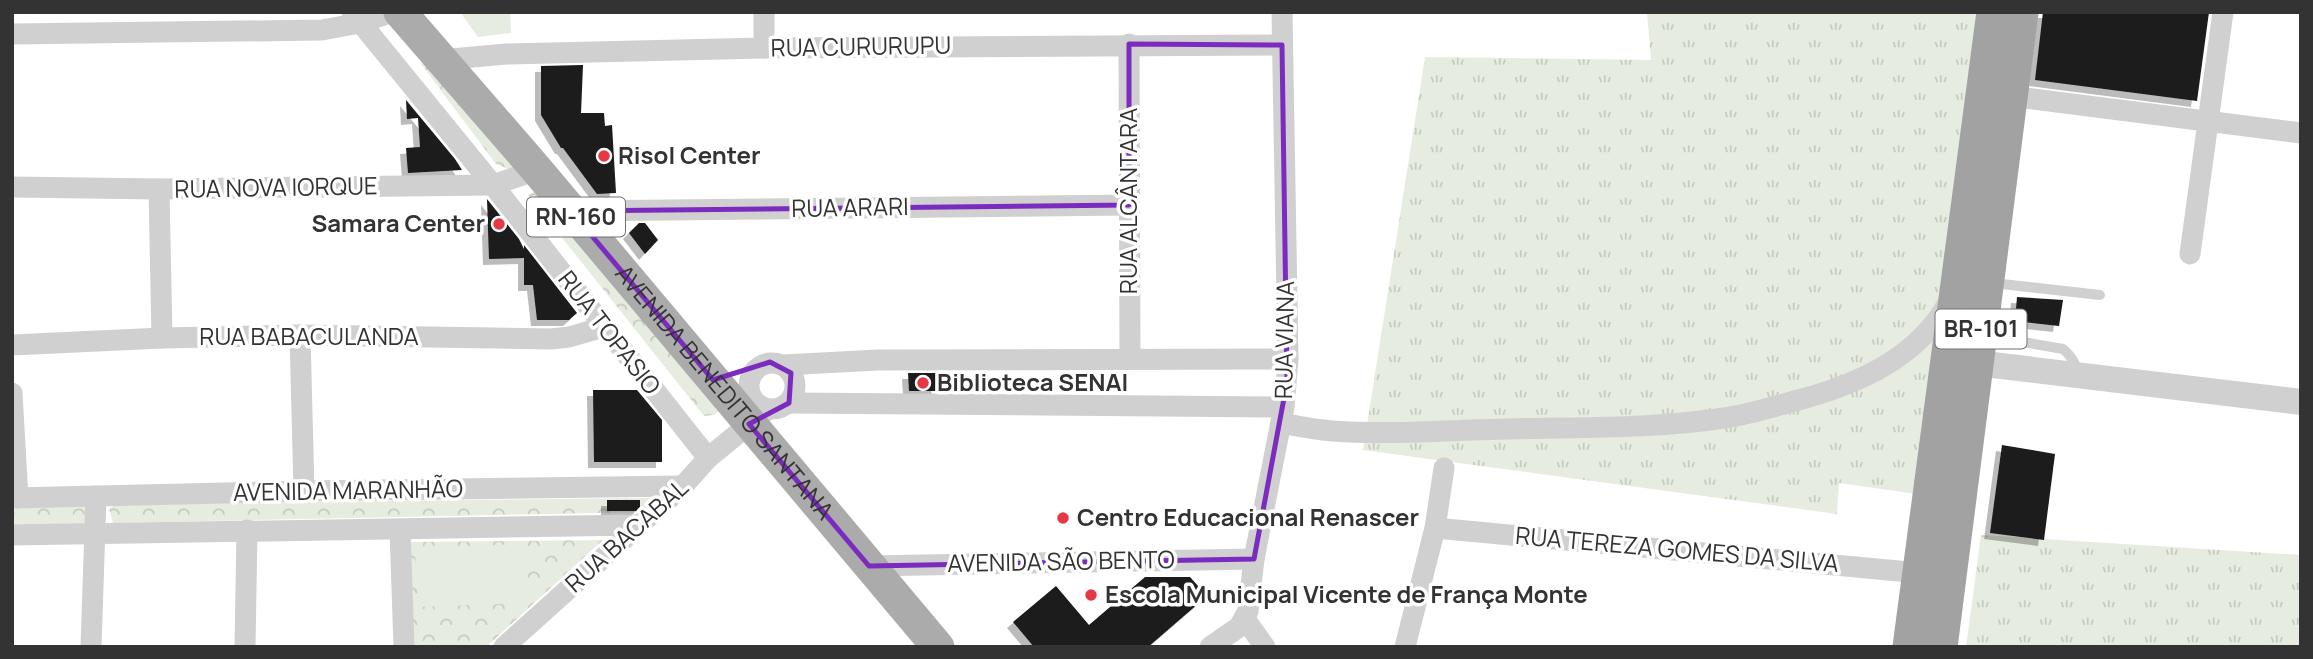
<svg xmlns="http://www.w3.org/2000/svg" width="2313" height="659" font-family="Manrope,sans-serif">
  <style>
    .grass { fill: url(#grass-tufts) }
    .park { fill: url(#park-crowns) }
    .pitch { fill: #e6ecdf }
    .building { fill: #1a1a1a; filter: url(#shadow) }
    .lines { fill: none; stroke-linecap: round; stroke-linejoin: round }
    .service { stroke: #d0d0d0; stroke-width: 10 }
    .minor { stroke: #d0d0d0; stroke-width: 21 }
    .tertiary { stroke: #d0d0d0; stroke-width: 26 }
    .primary { stroke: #ababab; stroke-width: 33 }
    .trunk { stroke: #a2a2a2; stroke-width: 35 }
    .marked { fill: none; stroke: #7b2cbf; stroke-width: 5; stroke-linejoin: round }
    .poi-dot { fill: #e63946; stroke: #fff; stroke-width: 2.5 }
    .labels { text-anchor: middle; stroke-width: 7; stroke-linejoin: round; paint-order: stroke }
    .shield { fill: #fff; stroke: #707070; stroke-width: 2 }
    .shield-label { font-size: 23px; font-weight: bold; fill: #333 }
    .street-label { font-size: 24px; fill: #333; stroke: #fff }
    .poi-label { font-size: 24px; font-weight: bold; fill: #333; stroke: #fff; text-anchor: start }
  </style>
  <defs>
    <pattern id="grass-tufts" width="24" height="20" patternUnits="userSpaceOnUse" patternTransform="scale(1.75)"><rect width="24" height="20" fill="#e6ecdf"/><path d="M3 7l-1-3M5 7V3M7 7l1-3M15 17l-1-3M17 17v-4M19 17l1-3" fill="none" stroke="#c6cbc0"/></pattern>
    <pattern id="park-crowns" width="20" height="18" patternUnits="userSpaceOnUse" patternTransform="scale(1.75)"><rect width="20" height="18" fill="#e6ecdf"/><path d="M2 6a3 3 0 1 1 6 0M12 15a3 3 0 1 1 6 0" fill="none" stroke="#c6cbc0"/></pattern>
    <filter id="shadow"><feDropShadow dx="-6" dy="6" stdDeviation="0" flood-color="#0004"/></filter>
  </defs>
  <rect width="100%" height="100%" fill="#fff"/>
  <g class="grass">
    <path d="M 1647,12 L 1980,12 L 1917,494 L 1839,483 L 1837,514 L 1363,450 L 1425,57 L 1651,60 Z"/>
    <path d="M 1981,535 L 2301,555 L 2301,647 L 1966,647 Z"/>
  </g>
  <g class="park">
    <path d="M 421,58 L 516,167 L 508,169 L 496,164 L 422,65 Z"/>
    <path d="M 538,190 L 722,409 L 714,415 L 704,416 L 528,195 Z"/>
    <path d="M 651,498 L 653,507 L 646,512 L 113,523 L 109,509 L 116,504 Z"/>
    <path d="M 12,506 L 83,506 L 90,508 L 89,520 L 83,525 L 12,526 Z"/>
    <path d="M 603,540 L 486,647 L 413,647 L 410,542 Z"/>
  </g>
  <g class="pitch">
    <path d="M 460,12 L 510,12 L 511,33 L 478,37 Z"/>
    <path d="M 522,544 L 525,603 L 418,607 L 415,549 Z"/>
  </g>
  <g class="building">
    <path d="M 2043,12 L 2209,12 L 2197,101 L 2035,80 Z"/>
    <path d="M 583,65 L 581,113 L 604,113 L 605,126 L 612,125 L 616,193 L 597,194 L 563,148 L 561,148 L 541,115 L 541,66 Z"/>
    <path d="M 406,100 L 455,159 L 462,170 L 408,173 L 406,148 L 420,147 L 418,118 L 407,119 Z"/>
    <path d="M 487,199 L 519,239 L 524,249 L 524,245 L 577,313 L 569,320 L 537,320 L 533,285 L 524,285 L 524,258 L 489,259 Z"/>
    <path d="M 639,223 L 645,223 L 658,240 L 645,254 L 629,233 Z"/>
    <path d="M 2017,297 L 2063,300 L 2059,326 L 2015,321 Z"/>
    <path d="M 908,373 L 936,373 L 938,391 L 909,391 Z"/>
    <path d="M 593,390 L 637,390 L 662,420 L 662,462 L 594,462 Z"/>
    <path d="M 2002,445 L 2055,454 L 2044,540 L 1990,533 Z"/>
    <path d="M 607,500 L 640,500 L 640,507 L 636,511 L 607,511 Z"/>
    <path d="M 1145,577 L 1190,577 L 1207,596 L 1148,647 L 1034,647 L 1013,622 L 1056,586 L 1089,625 Z"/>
  </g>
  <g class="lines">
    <g class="service">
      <path d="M 1993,283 L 2100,295"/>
      <path d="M 1983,335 L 2063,349 C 2072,357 2076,363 2078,376"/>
    </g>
    <g class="minor">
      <path d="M 352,12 L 493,185 L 708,458"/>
      <path d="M 764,12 L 764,48"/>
      <path d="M 12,34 L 322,30 L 360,23 L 392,12"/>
      <path d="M 1129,44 L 1130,358"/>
      <path d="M 440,60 L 506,54 L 764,48 L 1282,45"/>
      <path d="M 2010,96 L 2301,133"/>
      <path d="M 12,187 L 159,189 L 493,185 L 537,170"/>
      <path d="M 159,189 L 162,338"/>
      <path d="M 571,211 L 1129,205"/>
      <path d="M 2190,254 L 2223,12"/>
      <path d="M 300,335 L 304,491"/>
      <path d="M 12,345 L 162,338 L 300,335 L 551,339 L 569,337 L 604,327"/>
      <circle cx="772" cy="386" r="23"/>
      <path d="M 783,365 L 878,360 L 1288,359"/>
      <path d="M 12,393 L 18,498"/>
      <path d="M 789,403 L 1284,407"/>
      <path d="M 1281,423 C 1298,426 1316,430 1333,431 C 1391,435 1450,430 1508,429 C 1580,427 1653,429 1724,418 C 1747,415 1769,408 1791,402 C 1854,386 1919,359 1950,299"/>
      <path d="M 12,498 L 304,491 L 683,486"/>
      <path d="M 1435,528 L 1920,573"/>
      <path d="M 400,530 L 404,647"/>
      <path d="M 12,535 L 640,525"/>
      <path d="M 869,566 L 1254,559"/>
      <path d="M 1245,619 L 1265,647"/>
      <path d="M 91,647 L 96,496"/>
      <path d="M 245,647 L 247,530"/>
      <path d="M 504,647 L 683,486 L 708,458 L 768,409"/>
      <path d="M 1210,647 L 1239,627 L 1248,611 L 1254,559 L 1284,407 L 1288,359 L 1282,12"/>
      <path d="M 1405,647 L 1435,528 L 1444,468"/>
    </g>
    <path class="tertiary" d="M 1976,363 L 2301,402"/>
    <path class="primary" id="s1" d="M 400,12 L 537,170 L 938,647"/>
    <g class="trunk">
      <path d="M 1910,647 L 1994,12"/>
      <path d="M 1940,647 L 2021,12"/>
    </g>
  </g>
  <path class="marked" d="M 1129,44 L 1282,45 L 1287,382 L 1254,559 L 869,566 L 749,424 L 789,403 L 791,373 L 770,362 L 713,380 L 571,211 L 1129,205 Z"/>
  <g class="poi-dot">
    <circle cx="604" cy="156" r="7"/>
    <circle cx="499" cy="224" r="7"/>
    <circle cx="923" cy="383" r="7"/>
    <circle cx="1063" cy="518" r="7"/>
    <circle cx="1091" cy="595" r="7"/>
  </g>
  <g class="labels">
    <g class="shield">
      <rect x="527" y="197.5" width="98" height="39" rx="5"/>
      <rect x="1935.5" y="309.5" width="91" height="39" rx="5"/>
    </g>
    <g class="shield-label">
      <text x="576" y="225">RN-160</text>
      <text x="1981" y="337">BR-101</text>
    </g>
    <g class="street-label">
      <text transform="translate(861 47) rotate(-1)" y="8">RUA CURURUPU</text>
      <text transform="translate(276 188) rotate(-1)" y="8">RUA NOVA IORQUE</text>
      <text transform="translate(1129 201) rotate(-90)" y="8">RUA ALCÂNTARA</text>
      <text transform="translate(850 208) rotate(-1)" y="8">RUA ARARI</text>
      <text transform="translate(609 333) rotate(52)" y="8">RUA TOPASIO</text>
      <text x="309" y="345">RUA BABACULANDA</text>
      <text transform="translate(1285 340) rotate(-89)" y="8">RUA VIANA</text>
      <text dy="8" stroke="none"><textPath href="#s1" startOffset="500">AVENIDA BENEDITO SANTANA</textPath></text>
      <text transform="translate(348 491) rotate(-1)" y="8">AVENIDA MARANHÃO</text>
      <text transform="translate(627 536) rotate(-42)" y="8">RUA BACABAL</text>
      <text transform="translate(1677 550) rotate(5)" y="8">RUA TEREZA GOMES DA SILVA</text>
      <text transform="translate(1061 562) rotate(-1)" y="8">AVENIDA SÃO BENTO</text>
    </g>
    <g class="poi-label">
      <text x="618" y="164">Risol Center</text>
      <text x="485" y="232" text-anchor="end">Samara Center</text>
      <text x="937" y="391">Biblioteca SENAI</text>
      <text x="1077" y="526">Centro Educacional Renascer</text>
      <text x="1105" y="603">Escola Municipal Vicente de França Monte</text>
    </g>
  </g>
  <rect width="2313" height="659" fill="none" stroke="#333333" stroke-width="28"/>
</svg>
